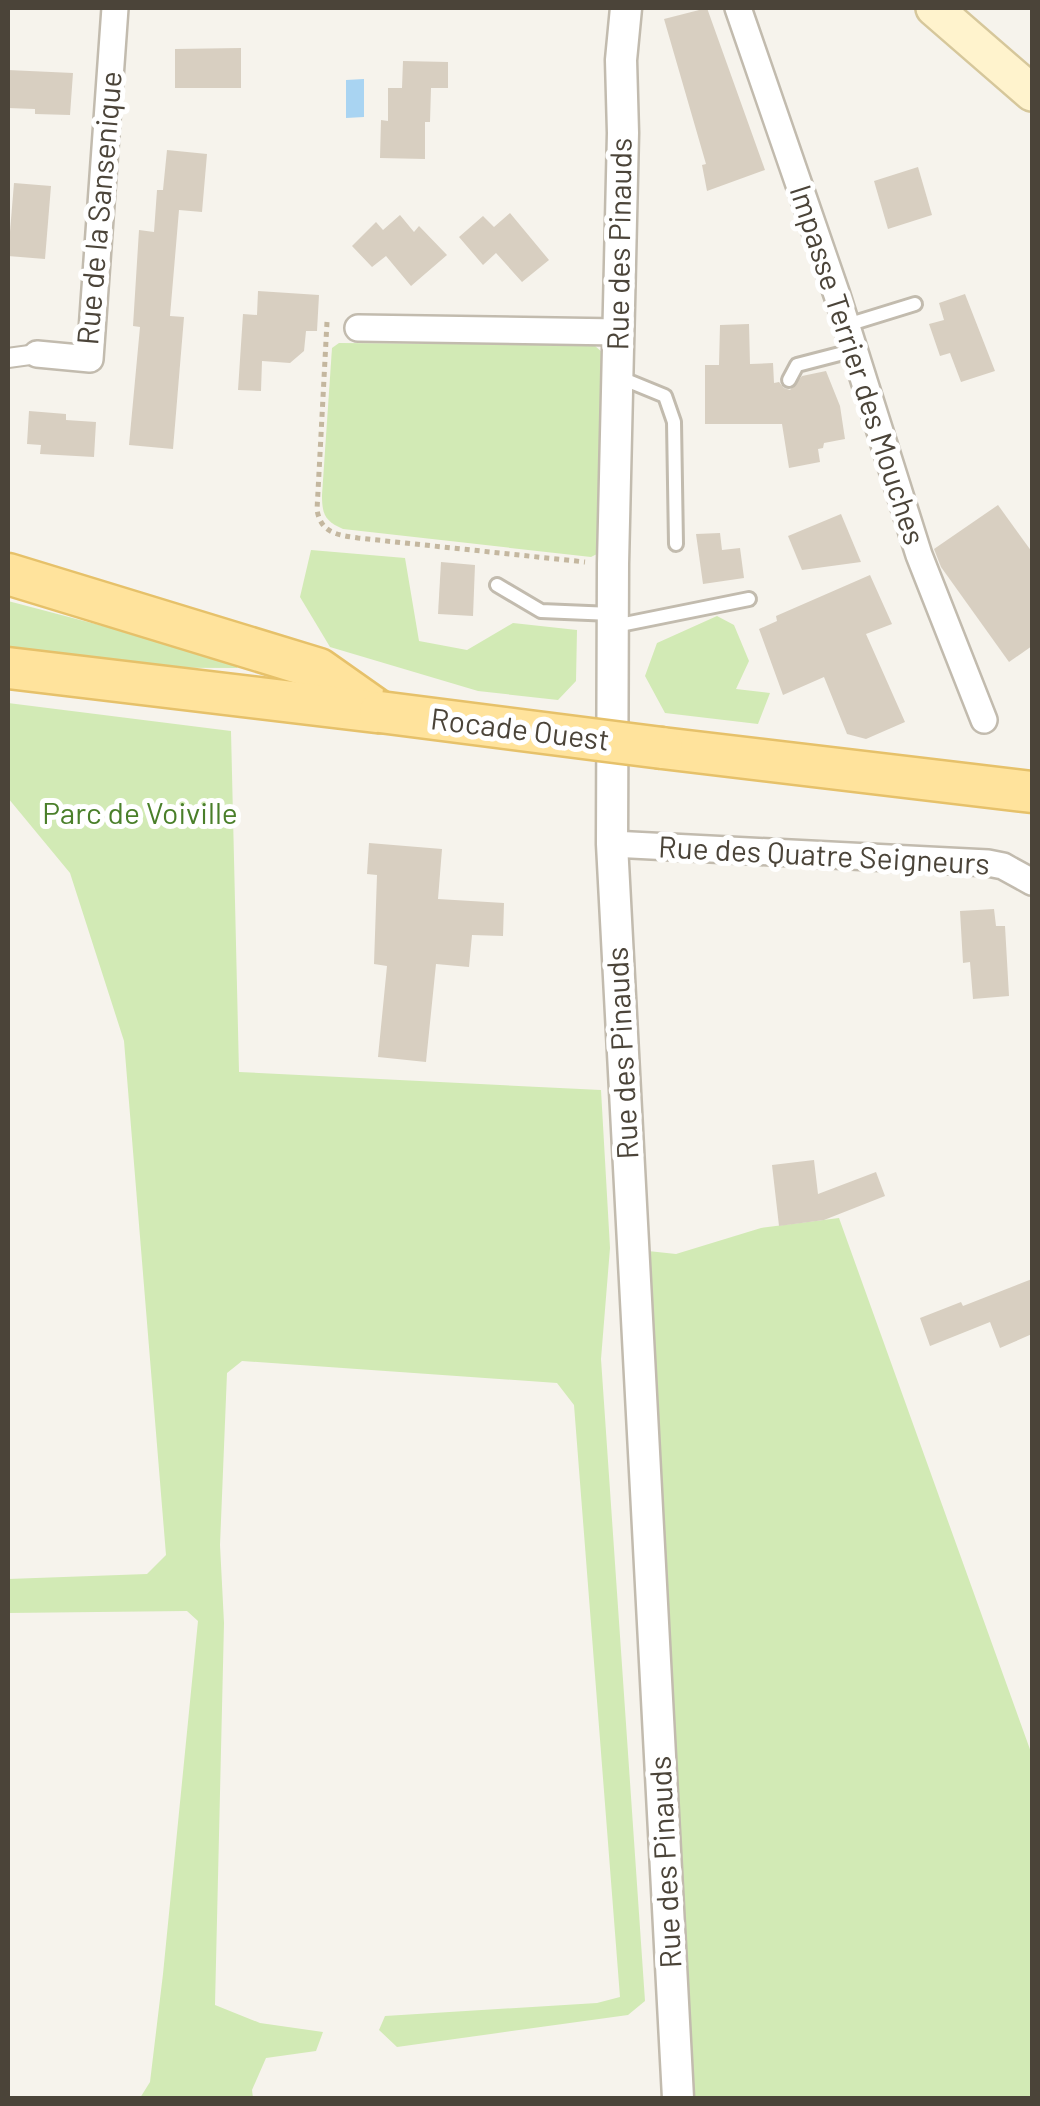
<svg xmlns="http://www.w3.org/2000/svg" width="1040" height="2106" font-family="Barlow,sans-serif">
  <style>
    .green { fill: #d2eab5 }
    .water { fill: #a9d4f2 }
    .building { fill: #d8cfc1 }
    .lines { fill: none; stroke-linecap: round; stroke-linejoin: round }
    .service-casing { stroke: #c2bbae; stroke-width: 18 }
    .pedestrian-casing { stroke: #c2bbae; stroke-width: 22 }
    .minor-casing { stroke: #c2bbae; stroke-width: 30 }
    .tertiary-casing { stroke: #c2bbae; stroke-width: 35 }
    .secondary-casing { stroke: #d6c79b; stroke-width: 40 }
    .primary-casing { stroke: #e6c16a; stroke-width: 45 }
    .path { stroke: #c4b79f; stroke-width: 5; stroke-dasharray: 5 5; stroke-linecap: butt }
    .service { stroke: #fff; stroke-width: 12 }
    .pedestrian { stroke: #fff; stroke-width: 18 }
    .minor { stroke: #fff; stroke-width: 25 }
    .tertiary { stroke: #fff; stroke-width: 30 }
    .secondary { stroke: #fff3cd; stroke-width: 35 }
    .primary { stroke: #ffe39c; stroke-width: 40 }
    .primary-bridge-casing { stroke: #e6c16a; stroke-width: 45; stroke-linecap: butt }
    .primary-bridge { stroke: #ffe39c; stroke-width: 40 }
    .labels { text-anchor: middle; stroke-width: 10; stroke-linejoin: round; paint-order: stroke }
    .street-label { font-size: 30px; fill: #4b4439; stroke: #fff }
    .park-label { font-size: 30px; fill: #4a7f2a; stroke: #fff }
  </style>
  <rect width="100%" height="100%" fill="#f6f3ec"/>
  <g class="green">
    <path d="M 339,343 L 594,345 L 603,353 L 601,552 L 591,557 L 343,529 C 325,521 322,515 322,495 L 332,348 Z"/>
    <path d="M 311,550 L 405,558 L 419,641 L 467,650 L 513,623 L 577,630 L 576,681 L 558,700 L 478,691 L 330,647 L 300,597 Z"/>
    <path d="M 8,601 L 240,662 L 237,668 L 8,667 Z"/>
    <path d="M 717,616 L 734,625 L 749,661 L 736,689 L 770,693 L 758,724 L 665,713 L 645,676 L 657,643 Z"/>
    <path d="M 8,703 L 231,731 L 239,1072 L 601,1090 L 610,1248 L 601,1359 L 645,2001 L 628,2015 L 397,2047 L 379,2030 L 385,2016 L 597,2003 L 620,1997 L 574,1405 L 557,1383 L 242,1361 L 227,1373 L 220,1545 L 224,1623 L 215,2005 L 260,2023 L 323,2032 L 316,2051 L 266,2058 L 252,2090 L 253,2098 L 140,2098 L 150,2082 L 163,1974 L 198,1621 L 187,1611 L 8,1613 L 8,1579 L 147,1574 L 166,1555 L 124,1041 L 70,873 L 8,798 Z"/>
    <path d="M 839,1218 L 1032,1755 L 1032,2098 L 694,2098 L 648,1251 L 676,1254 L 761,1228 Z"/>
  </g>
  <path class="water" d="M 364,79 L 364,117 L 346,118 L 346,80 Z"/>
  <g class="building">
    <path d="M 707,8 L 765,170 L 707,191 L 702,165 L 706,164 L 664,19 Z"/>
    <path d="M 241,48 L 241,88 L 175,88 L 175,49 Z"/>
    <path d="M 403,61 L 448,62 L 448,88 L 431,88 L 430,122 L 425,122 L 425,159 L 380,158 L 381,120 L 388,121 L 388,88 L 402,88 Z"/>
    <path d="M 8,70 L 73,73 L 70,115 L 35,114 L 35,109 L 8,108 Z"/>
    <path d="M 167,150 L 207,154 L 202,212 L 179,210 L 170,316 L 184,317 L 173,449 L 129,445 L 140,327 L 133,326 L 139,230 L 154,232 L 157,190 L 163,190 Z"/>
    <path d="M 918,167 L 932,215 L 888,229 L 874,181 Z"/>
    <path d="M 14,183 L 51,186 L 45,259 L 8,256 Z"/>
    <path d="M 510,213 L 549,260 L 522,282 L 496,253 L 483,265 L 459,237 L 483,216 L 494,227 Z"/>
    <path d="M 400,215 L 414,232 L 419,226 L 447,255 L 411,286 L 386,256 L 372,267 L 352,246 L 376,222 L 383,230 Z"/>
    <path d="M 258,291 L 319,295 L 317,331 L 306,331 L 304,351 L 290,363 L 262,361 L 261,391 L 238,390 L 243,314 L 257,315 Z"/>
    <path d="M 965,294 L 995,371 L 961,382 L 950,353 L 940,356 L 929,324 L 944,320 L 939,303 Z"/>
    <path d="M 749,324 L 750,364 L 773,363 L 774,383 L 779,382 L 784,388 L 790,390 L 802,376 L 826,371 L 840,406 L 845,439 L 824,443 L 823,448 L 818,449 L 820,462 L 789,468 L 782,424 L 705,424 L 705,365 L 719,365 L 720,325 Z"/>
    <path d="M 29,411 L 66,414 L 66,420 L 96,422 L 94,457 L 40,454 L 41,445 L 27,444 Z"/>
    <path d="M 998,505 L 1032,552 L 1032,646 L 1009,662 L 941,567 L 934,549 Z"/>
    <path d="M 841,514 L 861,562 L 802,570 L 788,536 Z"/>
    <path d="M 720,533 L 722,550 L 740,548 L 744,578 L 703,584 L 696,534 Z"/>
    <path d="M 441,562 L 475,565 L 473,616 L 438,614 Z"/>
    <path d="M 870,575 L 892,624 L 866,634 L 905,722 L 866,739 L 847,734 L 824,677 L 783,695 L 759,629 L 777,621 L 776,616 Z"/>
    <path d="M 369,843 L 442,849 L 438,899 L 504,903 L 503,936 L 472,935 L 469,967 L 436,964 L 426,1062 L 378,1057 L 387,966 L 374,964 L 377,875 L 367,874 Z"/>
    <path d="M 994,909 L 996,926 L 1005,926 L 1009,996 L 973,999 L 970,962 L 963,963 L 960,911 Z"/>
    <path d="M 814,1160 L 818,1194 L 876,1172 L 885,1196 L 824,1220 L 779,1226 L 772,1165 Z"/>
    <path d="M 1032,1279 L 1032,1334 L 1000,1348 L 990,1322 L 930,1346 L 920,1318 L 961,1302 L 963,1306 Z"/>
  </g>
  <g class="lines">
    <g class="service-casing">
      <g id="service">
        <path d="M 847,325 L 915,304"/>
        <path d="M 621,378 L 665,396 L 674,422 L 676,544"/>
        <path d="M 789,380 L 797,365 L 855,350"/>
        <path d="M 497,585 L 541,611 L 612,614"/>
        <path d="M 615,626 L 749,599"/>
      </g>
    </g>
    <g class="pedestrian-casing">
      <path id="pedestrian" d="M 8,358 L 37,354"/>
    </g>
    <g class="minor-casing">
      <g id="minor">
        <path d="M 738,8 L 837,295 L 919,555 L 984,720"/>
        <path d="M 358,328 L 619,332"/>
        <path d="M 37,354 L 90,359 L 115,8"/>
        <path d="M 612,844 L 988,863 L 1003,866 L 1032,882"/>
      </g>
    </g>
    <g class="tertiary-casing">
      <path id="tertiary" d="M 626,8 L 621,60 L 623,133 L 613,564 L 612,844 L 678,2098"/>
    </g>
    <g class="secondary-casing">
      <path id="secondary" d="M 934,8 L 1032,93"/>
    </g>
    <g class="primary-casing">
      <g id="primary">
        <path d="M 8,574 L 319,669 L 380,712"/>
        <path d="M 8,668 L 376,712"/>
        <path d="M 662,748 L 1032,792"/>
      </g>
    </g>
    <path class="path" d="M 327,322 L 317,510 C 321,533 337,535 358,538 L 585,562"/>
    <use href="#service" class="service"/>
    <use href="#pedestrian" class="pedestrian"/>
    <use href="#minor" class="minor"/>
    <use href="#tertiary" class="tertiary"/>
    <use href="#secondary" class="secondary"/>
    <use href="#primary" class="primary"/>
    <g class="primary-bridge-casing">
      <path id="primary-bridge" d="M 380,712 L 662,748"/>
    </g>
    <use href="#primary-bridge" class="primary-bridge"/>
  </g>
  <g class="labels">
    <g class="street-label">
      <text transform="translate(100 208) rotate(-85)" y="10">Rue de la Sansenique</text>
      <text transform="translate(620 244) rotate(-89)" y="10">Rue des Pinauds</text>
      <text transform="translate(857 365) rotate(72)" y="10">Impasse Terrier des Mouches</text>
      <text transform="translate(520 730) rotate(7)" y="10">Rocade Ouest</text>
      <text transform="translate(824 856) rotate(3)" y="10">Rue des Quatre Seigneurs</text>
      <text transform="translate(623 1053) rotate(-93)" y="10">Rue des Pinauds</text>
      <text transform="translate(666 1862) rotate(-93)" y="10">Rue des Pinauds</text>
    </g>
    <g class="park-label">
      <text x="140" y="824">Parc de Voiville</text>
    </g>
  </g>
  <rect width="1040" height="2106" fill="none" stroke="#4b4439" stroke-width="20"/>
</svg>
